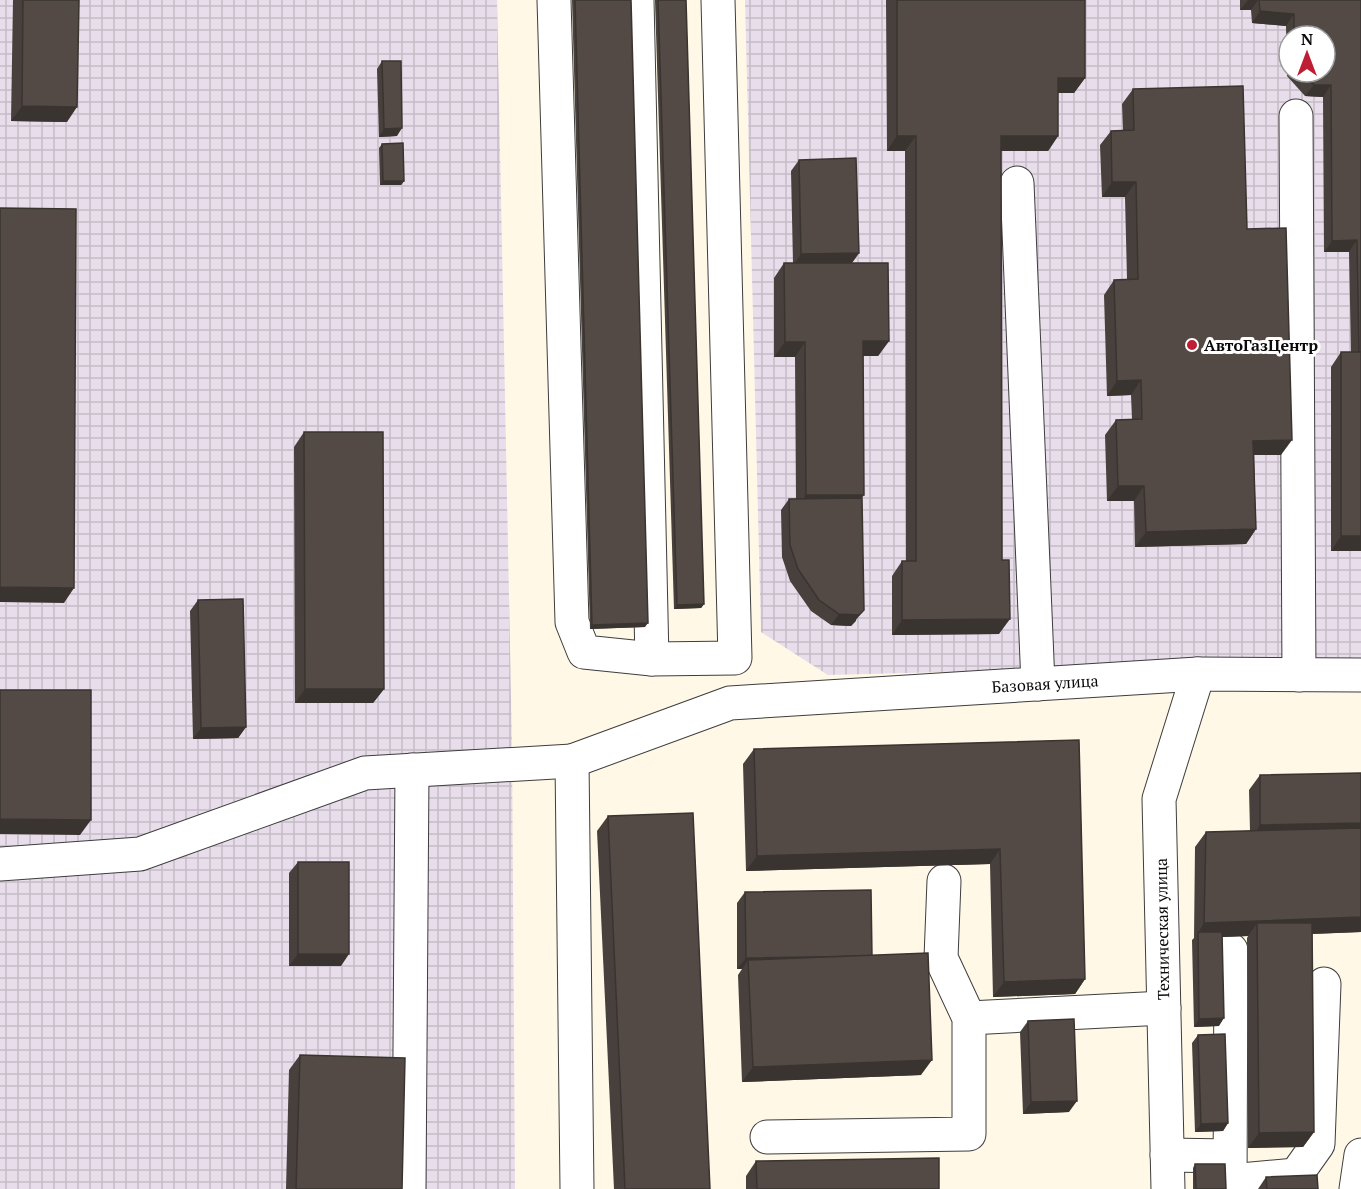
<svg xmlns="http://www.w3.org/2000/svg" width="1361" height="1189" font-family="'PT Serif',serif">
  <style>
    .industrial { fill: url(#industrial-grid); fill-rule: evenodd }
    .lines { fill: none; stroke-linecap: round; stroke-linejoin: round }
    .minor-casing { stroke: #3d3d3d; stroke-width: 35 }
    .minor { stroke: #fff; stroke-width: 33 }
    .wall { fill: #47403c; fill-rule: evenodd }
    .shaded-wall { fill: #3a3431 }
    .building { fill: #534a46; stroke: #3a3431; stroke-width: 1.5 }
    .poi-dot { fill: #be1e33; stroke: #fff; stroke-width: 2 }
    .labels { text-anchor: middle; stroke-width: 6; stroke-linejoin: round; paint-order: stroke }
    .poi-label { font-size: 16px; font-weight: bold; fill: #0a0a0a; stroke: #fff; text-anchor: start }
    .street-label { font-size: 16px; fill: #0a0a0a; stroke: #fff }
  </style>
  <defs>
    <pattern id="industrial-grid" width="8" height="8" patternUnits="userSpaceOnUse" patternTransform="scale(1.5)"><rect width="8" height="8" fill="#e8ddea"/><path d="M0 4h8M4 0v8" fill="none" stroke="#c6bcc7"/></pattern>
  </defs>
  <rect width="100%" height="100%" fill="#fff8e7"/>
  <g class="industrial">
    <path d="M 0,0 L 497,0 L 512,746 L 515,1189 L 0,1189 Z"/>
    <path d="M 745,0 L 1361,0 L 1361,662 L 828,675 L 761,632 ZM 1289,36 L 1325,36 L 1325,72 L 1289,72 Z"/>
  </g>
  <g class="lines">
    <g class="minor-casing">
      <g id="minor">
        <path d="M 554,0 L 572,622 L 584,652 L 652,659 L 735,658 L 718,0"/>
        <path d="M 637,0 L 652,659"/>
        <path d="M 1296,116 L 1299,675"/>
        <path d="M 1017,183 L 1038,684"/>
        <path d="M 0,864 L 140,854 L 365,773 L 572,761"/>
        <path d="M 969,1018 L 1164,1008"/>
        <path d="M 767,1137 L 969,1134 L 969,1018 L 941,958 L 944,881"/>
        <path d="M 1167,1155 L 1229,1156"/>
        <path d="M 1230,1181 L 1296,1175 L 1318,1144 L 1324,984"/>
        <path d="M 409,1189 L 412,770"/>
        <path id="s1" d="M 577,1189 L 572,761 L 730,703 L 1198,674 L 1361,675"/>
        <path d="M 1168,1189 L 1159,799 L 1198,674"/>
        <path d="M 1230,1189 L 1231,950"/>
        <path d="M 1356,1189 L 1361,1155"/>
      </g>
    </g>
    <use href="#minor" class="minor"/>
  </g>
  <g class="wall">
    <path d="M 13,0 L 79,0 L 67,122 L 11,121 Z"/>
    <path d="M 572,0 L 631,0 L 645,627 L 590,629 Z"/>
    <path d="M 655,0 L 686,0 L 704,604 L 701,608 L 674,609 Z"/>
    <path d="M 886,0 L 1085,0 L 1085,78 L 1074,93 L 1058,93 L 1058,136 L 1048,151 L 1001,151 L 999,634 L 892,635 L 892,576 L 902,561 L 906,561 L 905,151 L 887,151 Z"/>
    <path d="M 1240,0 L 1361,0 L 1361,551 L 1331,551 L 1331,367 L 1341,352 L 1351,352 L 1349,252 L 1324,252 L 1323,97 L 1305,96 L 1287,76 L 1286,26 L 1252,23 L 1251,10 L 1240,10 ZM 1289,36 L 1325,36 L 1325,72 L 1289,72 Z"/>
    <path d="M 382,61 L 397,136 L 379,137 L 377,69 Z"/>
    <path d="M 1133,89 L 1247,229 L 1281,455 L 1254,455 L 1256,529 L 1246,544 L 1135,547 L 1134,501 L 1107,501 L 1105,435 L 1116,420 L 1132,419 L 1131,395 L 1107,396 L 1104,295 L 1114,280 L 1127,279 L 1125,197 L 1102,197 L 1100,145 L 1111,131 L 1123,130 L 1122,104 Z"/>
    <path d="M 382,144 L 404,181 L 401,185 L 380,185 L 379,148 Z"/>
    <path d="M 799,160 L 859,253 L 852,263 L 889,341 L 878,356 L 863,356 L 862,498 L 856,621 L 851,626 L 831,625 L 811,611 L 790,581 L 782,557 L 781,510 L 789,499 L 796,499 L 795,357 L 774,357 L 774,278 L 784,263 L 793,263 L 791,171 Z"/>
    <path d="M 304,432 L 384,689 L 373,703 L 295,703 L 294,447 Z"/>
    <path d="M 198,600 L 246,727 L 238,738 L 193,739 L 190,611 Z"/>
    <path d="M 1079,740 L 1085,979 L 1075,994 L 993,997 L 990,864 L 746,871 L 743,764 L 754,749 Z"/>
    <path d="M 1361,773 L 1361,932 L 1312,934 L 1314,1132 L 1303,1147 L 1248,1148 L 1247,938 L 1248,936 L 1222,937 L 1219,1026 L 1194,1027 L 1192,940 L 1194,938 L 1195,847 L 1206,832 L 1250,831 L 1249,790 L 1260,775 Z"/>
    <path d="M 608,816 L 710,1189 L 614,1189 L 597,831 Z"/>
    <path d="M 298,862 L 341,966 L 289,966 L 289,873 Z"/>
    <path d="M 745,892 L 872,956 L 921,1075 L 742,1082 L 738,975 L 742,969 L 737,969 L 737,903 Z"/>
    <path d="M 1028,1021 L 1069,1112 L 1023,1114 L 1020,1032 Z"/>
    <path d="M 1198,1035 L 1228,1123 L 1223,1131 L 1195,1132 L 1192,1043 Z"/>
    <path d="M 300,1055 L 402,1189 L 286,1189 L 289,1070 Z"/>
    <path d="M 756,1161 L 939,1189 L 746,1189 L 746,1176 Z"/>
    <path d="M 1195,1164 L 1226,1189 L 1193,1189 L 1193,1168 Z"/>
    <path d="M 1266,1177 L 1267,1189 L 1258,1189 Z"/>
  </g>
  <g class="shaded-wall">
    <path d="M 1248,0 L 1258,0 L 1251,10 L 1240,10 Z"/>
    <path d="M 1260,11 L 1294,14 L 1286,26 L 1252,23 Z"/>
    <path d="M 1058,78 L 1085,78 L 1074,93 L 1048,93 Z"/>
    <path d="M 1314,85 L 1331,85 L 1323,97 L 1305,96 Z"/>
    <path d="M 22,106 L 77,107 L 67,122 L 11,121 Z"/>
    <path d="M 402,128 L 397,136 L 379,137 L 384,129 Z"/>
    <path d="M 897,136 L 916,136 L 905,151 L 887,151 Z"/>
    <path d="M 1001,136 L 1058,136 L 1048,151 L 991,151 Z"/>
    <path d="M 383,181 L 404,181 L 401,185 L 380,185 Z"/>
    <path d="M 1112,182 L 1136,182 L 1125,197 L 1102,197 Z"/>
    <path d="M 1357,240 L 1349,252 L 1324,252 L 1332,241 Z"/>
    <path d="M 859,253 L 851,264 L 793,266 L 801,254 Z"/>
    <path d="M 863,341 L 889,341 L 878,356 L 853,356 Z"/>
    <path d="M 785,342 L 805,342 L 795,357 L 774,357 Z"/>
    <path d="M 1141,380 L 1131,395 L 1107,396 L 1117,381 Z"/>
    <path d="M 1292,440 L 1281,455 L 1243,455 L 1253,441 Z"/>
    <path d="M 1118,486 L 1144,486 L 1134,501 L 1107,501 Z"/>
    <path d="M 806,495 L 864,495 L 854,509 L 796,510 Z"/>
    <path d="M 1256,529 L 1246,544 L 1135,547 L 1146,532 Z"/>
    <path d="M 1341,536 L 1361,536 L 1361,551 L 1331,551 Z"/>
    <path d="M 0,587 L 74,588 L 64,603 L 0,602 Z"/>
    <path d="M 704,604 L 701,608 L 674,609 L 677,605 Z"/>
    <path d="M 864,610 L 851,626 L 831,625 L 839,614 Z"/>
    <path d="M 1010,619 L 999,634 L 892,635 L 902,620 Z"/>
    <path d="M 648,623 L 645,627 L 590,629 L 592,625 Z"/>
    <path d="M 305,689 L 384,689 L 373,703 L 295,703 Z"/>
    <path d="M 246,727 L 238,738 L 193,739 L 201,728 Z"/>
    <path d="M 0,819 L 91,820 L 80,835 L 0,834 Z"/>
    <path d="M 1361,823 L 1361,838 L 1250,840 L 1260,825 Z"/>
    <path d="M 1000,849 L 990,864 L 746,871 L 757,856 Z"/>
    <path d="M 1361,917 L 1361,932 L 1257,936 L 1257,923 L 1248,936 L 1198,938 L 1198,933 L 1204,923 Z"/>
    <path d="M 298,954 L 349,954 L 341,966 L 289,966 Z"/>
    <path d="M 872,956 L 748,960 L 742,969 L 737,969 L 746,958 Z"/>
    <path d="M 1085,979 L 1075,994 L 993,997 L 1004,982 Z"/>
    <path d="M 1224,1018 L 1219,1026 L 1194,1027 L 1199,1019 Z"/>
    <path d="M 932,1060 L 921,1075 L 742,1082 L 753,1067 Z"/>
    <path d="M 1077,1101 L 1069,1112 L 1023,1114 L 1031,1102 Z"/>
    <path d="M 1228,1123 L 1223,1131 L 1195,1132 L 1201,1124 Z"/>
    <path d="M 1314,1132 L 1303,1147 L 1248,1148 L 1259,1133 Z"/>
  </g>
  <g class="building">
    <path d="M 23,0 L 79,0 L 77,107 L 22,106 Z"/>
    <path d="M 575,0 L 631,0 L 648,623 L 592,625 Z"/>
    <path d="M 658,0 L 686,0 L 704,604 L 677,605 Z"/>
    <path d="M 897,0 L 1085,0 L 1085,78 L 1058,78 L 1058,136 L 1001,136 L 1002,560 L 1009,560 L 1010,619 L 902,620 L 902,561 L 916,561 L 916,136 L 897,136 Z"/>
    <path d="M 1259,0 L 1361,0 L 1361,352 L 1359,352 L 1357,240 L 1332,241 L 1331,85 L 1314,85 L 1302,72 L 1325,72 L 1325,36 L 1294,36 L 1294,14 L 1260,11 Z"/>
    <path d="M 382,61 L 401,61 L 402,128 L 384,129 Z"/>
    <path d="M 1243,86 L 1247,229 L 1286,228 L 1292,440 L 1253,441 L 1256,529 L 1146,532 L 1144,486 L 1118,486 L 1116,420 L 1142,419 L 1141,380 L 1117,381 L 1114,280 L 1138,279 L 1136,182 L 1112,182 L 1111,131 L 1134,130 L 1133,89 Z"/>
    <path d="M 403,143 L 404,181 L 383,181 L 382,144 Z"/>
    <path d="M 856,158 L 859,253 L 801,254 L 799,160 Z"/>
    <path d="M 0,208 L 76,209 L 74,588 L 0,587 Z"/>
    <path d="M 784,263 L 888,263 L 889,341 L 863,341 L 864,495 L 806,495 L 805,342 L 785,342 Z"/>
    <rect x="1341" y="352" width="20" height="184"/>
    <path d="M 304,432 L 383,432 L 384,689 L 305,689 Z"/>
    <path d="M 862,498 L 864,610 L 859,615 L 839,614 L 819,600 L 798,569 L 790,545 L 789,499 Z"/>
    <path d="M 243,599 L 246,727 L 201,728 L 198,600 Z"/>
    <path d="M 0,690 L 91,690 L 91,820 L 0,819 Z"/>
    <path d="M 1079,740 L 1085,979 L 1004,982 L 1000,849 L 757,856 L 754,749 Z"/>
    <path d="M 1361,773 L 1361,823 L 1260,825 L 1260,775 Z"/>
    <path d="M 693,813 L 710,1189 L 625,1189 L 608,816 Z"/>
    <path d="M 1361,828 L 1361,917 L 1204,923 L 1206,832 Z"/>
    <rect x="298" y="862" width="51" height="92"/>
    <path d="M 871,890 L 872,956 L 746,958 L 745,892 Z"/>
    <path d="M 1257,923 L 1312,923 L 1314,1132 L 1259,1133 Z"/>
    <path d="M 1198,932 L 1222,932 L 1224,1018 L 1199,1019 Z"/>
    <path d="M 928,953 L 932,1060 L 753,1067 L 748,960 Z"/>
    <path d="M 1074,1019 L 1077,1101 L 1031,1102 L 1028,1021 Z"/>
    <path d="M 1225,1034 L 1228,1123 L 1201,1124 L 1198,1035 Z"/>
    <path d="M 300,1055 L 405,1058 L 402,1189 L 296,1189 Z"/>
    <path d="M 939,1158 L 939,1189 L 757,1189 L 756,1161 Z"/>
    <path d="M 1195,1164 L 1225,1164 L 1226,1189 L 1196,1189 Z"/>
    <path d="M 1317,1175 L 1318,1189 L 1267,1189 L 1266,1177 Z"/>
  </g>
  <circle class="poi-dot" cx="1192" cy="345" r="6"/>
  <g class="labels">
    <g class="poi-label">
      <text x="1204" y="351">АвтоГазЦентр</text>
    </g>
    <g class="street-label">
      <text dy="6" stroke="none"><textPath href="#s1" startOffset="912">Базовая улица</textPath></text>
      <text transform="translate(1162 929) rotate(-91)" y="6">Техническая улица</text>
    </g>
  </g>
  <g transform="translate(1307 54)"><circle r="28" fill="#ffffff" stroke="#9d9d9d" stroke-width="1.5"/>
  <path d="M0-4.5L10 22L0 15L-10 22Z" fill="#be1e33"/>
  <text y="-9" font-size="16" font-weight="bold" text-anchor="middle" fill="#0a0a0a">N</text>
  </g>
</svg>
